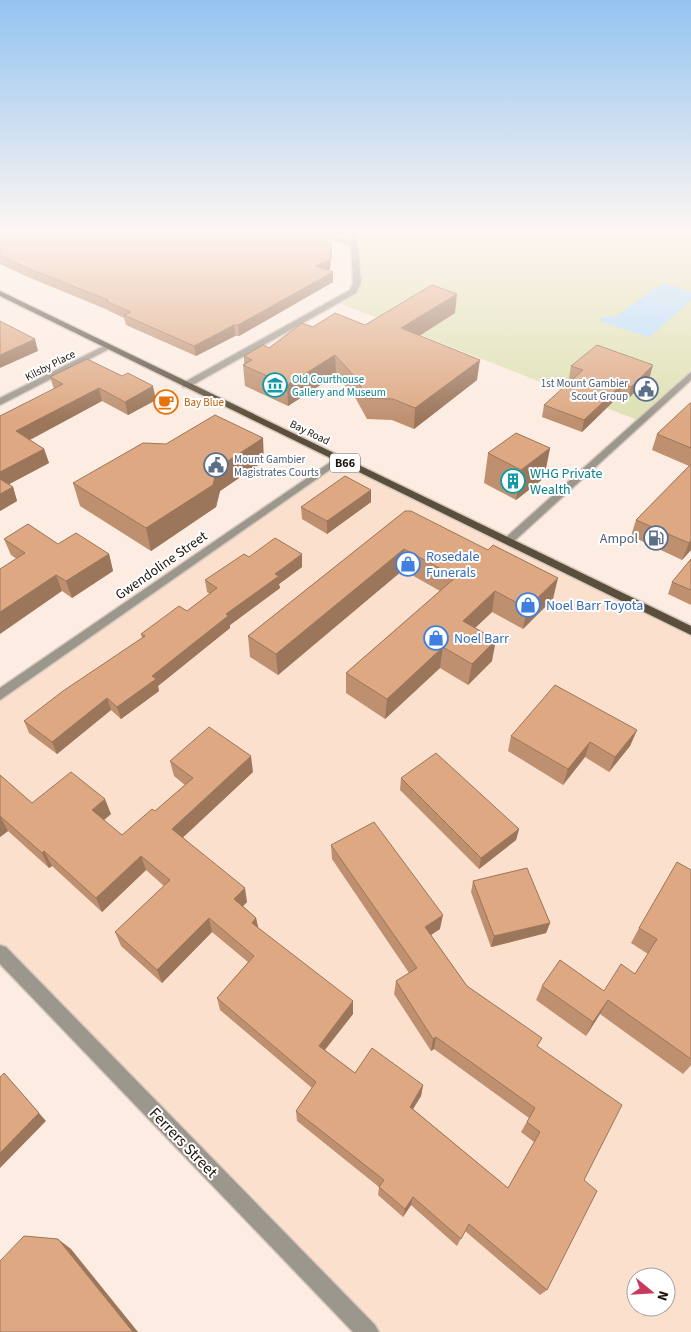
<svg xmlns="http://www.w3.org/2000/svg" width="691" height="1332" font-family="'Source Sans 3',sans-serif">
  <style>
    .built { fill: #fbe0cd; fill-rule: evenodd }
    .green { fill: #dde1b2 }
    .water { fill: #b3dcfe }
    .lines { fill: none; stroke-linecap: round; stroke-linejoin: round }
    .minor-casing { stroke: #d8c9bf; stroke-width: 3 }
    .major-casing { stroke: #d8c9bf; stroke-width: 3 }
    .minor { fill: #9c978c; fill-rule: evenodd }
    .major { fill: #594f3c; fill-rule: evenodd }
    .wall { fill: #be9070 }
    .shaded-wall { fill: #9b765b }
    .building { fill: #dda882; stroke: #9b765b }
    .labels { text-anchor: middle; stroke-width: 4; stroke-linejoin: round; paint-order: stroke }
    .far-street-label { font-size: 11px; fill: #1d140e; stroke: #fff }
    .far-culture-label { font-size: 11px; fill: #0d838f; stroke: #fff; text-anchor: start }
    .far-service-label { font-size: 11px; fill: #4e5e75; stroke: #fff; text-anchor: end }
    .far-food-label { font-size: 11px; fill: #c56008; stroke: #fff; text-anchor: start }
    .shield { fill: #fff; stroke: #615a56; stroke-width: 1 }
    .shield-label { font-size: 12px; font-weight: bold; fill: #1d140e }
    .culture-label { font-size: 14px; fill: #0d838f; stroke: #fff; text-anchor: start }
    .service-label { font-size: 14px; fill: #4e5e75; stroke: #fff; text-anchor: end }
    .shop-label { font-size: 14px; fill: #366cbe; stroke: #fff; text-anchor: start }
    .street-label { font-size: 14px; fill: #1d140e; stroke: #fff }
    .near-street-label { font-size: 16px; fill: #1d140e; stroke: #fff }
  </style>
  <rect width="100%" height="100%" fill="#fcece1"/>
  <path class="built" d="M 338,460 L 691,631 L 691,1332 L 369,1332 L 0,951 L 0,699 ZM 636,1277 L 666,1277 L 666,1307 L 636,1307 Z"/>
  <path class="green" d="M 354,233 L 691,233 L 691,375 L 640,421 L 336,302 L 353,291 Z"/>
  <path class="water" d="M 663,283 L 691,292 L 691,301 L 649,337 L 599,321 L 603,317 L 615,317 Z"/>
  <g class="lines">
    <g class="minor-casing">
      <g id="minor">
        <path d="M 308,233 L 320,233 L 351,241 L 351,233 L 357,233 L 361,283 L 356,293 L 189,387 L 183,387 L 183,383 L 350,290 L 353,283 L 351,245 Z"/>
        <path d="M 106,345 L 113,347 L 0,405 L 0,398 Z"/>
        <path d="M 691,372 L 691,380 L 512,543 L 504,543 L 503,541 L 504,539 Z"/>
        <path d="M 338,457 L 341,458 L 341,462 L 0,700 L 0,688 Z"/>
        <path d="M 0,945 L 6,947 L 375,1325 L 379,1332 L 353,1332 L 0,964 Z"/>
      </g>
    </g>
    <g class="major-casing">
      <path id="major" d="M 0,291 L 691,626 L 691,635 L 0,296 Z"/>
    </g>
    <use href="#minor" class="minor"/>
    <use href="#major" class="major"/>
  </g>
  <g class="wall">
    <path d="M 0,233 L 332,252 L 330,269 L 328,270 L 333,272 L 333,282 L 239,336 L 235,336 L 196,356 L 126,325 L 124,318 L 109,311 L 108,310 L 28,277 L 0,264 Z"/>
    <path d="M 455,313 L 419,336 L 477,380 L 414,429 L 392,420 L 367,419 L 356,399 L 336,375 L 288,406 L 245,386 L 243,365 L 244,364 L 244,356 L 269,348 L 313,327 L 365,325 Z"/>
    <path d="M 571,366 L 650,376 L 628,399 L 619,396 L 582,432 L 542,417 L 544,405 L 573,380 L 569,378 Z"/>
    <path d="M 50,377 L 156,400 L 128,415 L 102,401 L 30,440 L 44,449 L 49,463 L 9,484 L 13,487 L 17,501 L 0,511 L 0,416 L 54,389 Z"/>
    <path d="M 691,403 L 691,550 L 682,560 L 631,536 L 636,520 L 689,466 L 652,450 L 657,434 Z"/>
    <path d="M 550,448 L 544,478 L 516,500 L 484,483 L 488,453 Z"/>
    <path d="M 264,461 L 220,491 L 216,507 L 151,551 L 80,506 L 73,483 Z"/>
    <path d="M 371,490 L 371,502 L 327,534 L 302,519 L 301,507 Z"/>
    <path d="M 405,511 L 553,599 L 523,629 L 492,612 L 475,628 L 492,661 L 468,685 L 440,668 L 385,719 L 346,693 L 346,673 L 440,591 L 403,570 L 278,675 L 250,657 L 248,636 Z"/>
    <path d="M 4,539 L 58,544 L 109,554 L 113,571 L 72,598 L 11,555 Z"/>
    <path d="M 249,557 L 302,567 L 279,584 L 280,588 L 230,625 L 230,628 L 158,686 L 159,691 L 121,719 L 111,710 L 57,754 L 29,733 L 24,721 L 142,638 L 141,634 L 187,611 L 210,594 L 207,592 L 205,580 Z"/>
    <path d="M 691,559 L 691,605 L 668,594 L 672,582 Z"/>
    <path d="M 637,730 L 630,746 L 609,772 L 585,757 L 563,785 L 508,751 L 511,736 Z"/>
    <path d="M 170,761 L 253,772 L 183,837 L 247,902 L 243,906 L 256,918 L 258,928 L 353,1014 L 325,1050 L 355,1073 L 423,1085 L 421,1096 L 413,1109 L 508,1188 L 534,1142 L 521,1132 L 529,1118 L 434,1049 L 431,1051 L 394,994 L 396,981 L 409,973 L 332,859 L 331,845 L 440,929 L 431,935 L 467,986 L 538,1046 L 584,1180 L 547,1290 L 540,1295 L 465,1231 L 457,1246 L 411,1205 L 403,1217 L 378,1195 L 379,1187 L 297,1121 L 296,1111 L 312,1088 L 220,1010 L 217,998 L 248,962 L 212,932 L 162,983 L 121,946 L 115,932 L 164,886 L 146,870 L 102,912 L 52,866 L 49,868 L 8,831 L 0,837 L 0,775 L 32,803 L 111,814 L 104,820 L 122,835 L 155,811 L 185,785 L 174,776 Z"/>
    <path d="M 401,778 L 519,829 L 516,840 L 479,869 L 400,790 Z"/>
    <path d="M 691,870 L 691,1065 L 683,1074 L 600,1014 L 586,1036 L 536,1000 L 542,986 L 604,991 L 635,974 L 648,954 L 631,943 L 639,928 Z"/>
    <path d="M 473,881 L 550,923 L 546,933 L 491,947 L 471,892 Z"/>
  </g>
  <g class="shaded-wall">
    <path d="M 331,243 L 332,252 L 330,269 L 315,276 L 315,266 Z"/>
    <path d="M 333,272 L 333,282 L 239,336 L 238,325 Z"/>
    <path d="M 457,294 L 455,313 L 400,348 L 401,328 Z"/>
    <path d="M 234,325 L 235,336 L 196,356 L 194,346 Z"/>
    <path d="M 35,339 L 38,351 L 0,368 L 0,355 Z"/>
    <path d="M 335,355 L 336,375 L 288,406 L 287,385 Z"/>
    <path d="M 480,360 L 477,380 L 414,429 L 415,408 Z"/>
    <path d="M 653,365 L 650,376 L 628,399 L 631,387 Z"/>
    <path d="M 622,384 L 619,396 L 582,432 L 584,420 Z"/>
    <path d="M 153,386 L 156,400 L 128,415 L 125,402 Z"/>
    <path d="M 99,388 L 102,401 L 20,445 L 16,431 Z"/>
    <path d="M 263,438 L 264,461 L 220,491 L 216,507 L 151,551 L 146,528 L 217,468 Z"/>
    <path d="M 550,448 L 544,478 L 516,500 L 521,470 Z"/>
    <path d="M 44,449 L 49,463 L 0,489 L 0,472 Z"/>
    <path d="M 13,487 L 17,501 L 0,511 L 0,494 Z"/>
    <path d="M 371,490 L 371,502 L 327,534 L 327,521 Z"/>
    <path d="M 691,540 L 691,550 L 682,560 L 689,543 Z"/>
    <path d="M 404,549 L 403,570 L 278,675 L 276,654 Z"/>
    <path d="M 109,554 L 113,571 L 72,598 L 66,581 Z"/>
    <path d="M 302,554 L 302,567 L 279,584 L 280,588 L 230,625 L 230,628 L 158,686 L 159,691 L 121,719 L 117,707 L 152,676 L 226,614 L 275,574 Z"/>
    <path d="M 56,575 L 62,591 L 0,634 L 0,612 Z"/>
    <path d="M 558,578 L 553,599 L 523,629 L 527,608 Z"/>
    <path d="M 495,591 L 492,612 L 460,642 L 463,621 Z"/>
    <path d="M 496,640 L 492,661 L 468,685 L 472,664 Z"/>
    <path d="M 443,647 L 440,668 L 385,719 L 387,699 Z"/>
    <path d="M 107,698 L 111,710 L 57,754 L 52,742 Z"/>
    <path d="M 637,730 L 630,746 L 609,772 L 615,757 Z"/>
    <path d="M 590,742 L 585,757 L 563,785 L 568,769 Z"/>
    <path d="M 251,756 L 253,772 L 176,844 L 172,829 Z"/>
    <path d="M 105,799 L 111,814 L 98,825 L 92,810 Z"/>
    <path d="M 0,816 L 8,831 L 0,837 Z"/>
    <path d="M 519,829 L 516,840 L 479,869 L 481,858 Z"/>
    <path d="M 44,851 L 52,866 L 49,868 L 42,853 Z"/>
    <path d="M 141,856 L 146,870 L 102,912 L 96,898 Z"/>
    <path d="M 245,888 L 247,902 L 236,913 L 234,899 Z"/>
    <path d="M 443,915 L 440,929 L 423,940 L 425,927 Z"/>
    <path d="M 209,918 L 212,932 L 162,983 L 157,970 Z"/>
    <path d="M 256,918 L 259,931 L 252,923 Z"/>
    <path d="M 550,923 L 546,933 L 491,947 L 494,936 Z"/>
    <path d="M 608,1000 L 600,1014 L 586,1036 L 593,1022 Z"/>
    <path d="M 353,1001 L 353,1014 L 319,1057 L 319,1046 Z"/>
    <path d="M 436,1037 L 434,1049 L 431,1051 L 433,1039 Z"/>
    <path d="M 4,1073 L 46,1121 L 0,1168 L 0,1153 Z"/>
    <path d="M 423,1085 L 421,1096 L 408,1117 L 410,1107 Z"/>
    <path d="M 413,1197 L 411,1205 L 403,1217 L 405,1209 Z"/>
    <path d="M 58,1239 L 71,1249 L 138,1332 L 133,1332 Z"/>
  </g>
  <g class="building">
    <path d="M 0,233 L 301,233 L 331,243 L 330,260 L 315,266 L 333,272 L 238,325 L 234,325 L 194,346 L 124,315 L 131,312 L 106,301 L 108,300 L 25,267 L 0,255 Z"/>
    <path d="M 432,285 L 457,294 L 401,328 L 480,360 L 415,408 L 393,399 L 367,398 L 356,378 L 335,355 L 287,385 L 243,365 L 252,360 L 244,356 L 263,345 L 269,348 L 302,323 L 313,327 L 335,313 L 365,325 Z"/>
    <path d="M 0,321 L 35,339 L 0,355 Z"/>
    <path d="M 597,345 L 653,365 L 631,387 L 622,384 L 584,420 L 544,405 L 583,370 L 571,366 Z"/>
    <path d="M 87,359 L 122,376 L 128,373 L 153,386 L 125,402 L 99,388 L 16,431 L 44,449 L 0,472 L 0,416 L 63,384 L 50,377 Z"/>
    <path d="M 690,403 L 691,403 L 691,448 L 657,434 Z"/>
    <path d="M 215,415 L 263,438 L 217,468 L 213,485 L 146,528 L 73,483 L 143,443 L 166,444 Z"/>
    <path d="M 516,433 L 550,448 L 521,470 L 488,453 Z"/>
    <path d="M 691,464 L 691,540 L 689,543 L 636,520 Z"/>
    <path d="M 345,476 L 371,490 L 327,521 L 301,507 Z"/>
    <path d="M 0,479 L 13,487 L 0,494 Z"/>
    <path d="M 405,511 L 411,511 L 488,550 L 493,545 L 558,578 L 527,608 L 495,591 L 463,621 L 496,640 L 472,664 L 443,647 L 387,699 L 346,673 L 456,577 L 404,549 L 276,654 L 248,636 Z"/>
    <path d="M 28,524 L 58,544 L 76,533 L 109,554 L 66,581 L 56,575 L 0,612 L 0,569 L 25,553 L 4,539 Z"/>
    <path d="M 275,538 L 302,554 L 275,574 L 279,576 L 226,614 L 228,616 L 152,676 L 156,679 L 117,707 L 107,698 L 52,742 L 24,721 L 63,691 L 145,636 L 141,634 L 179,606 L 187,611 L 217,588 L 205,580 L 244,554 L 249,557 Z"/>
    <path d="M 691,559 L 691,590 L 672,582 Z"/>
    <path d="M 555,685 L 637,730 L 615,757 L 590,742 L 568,769 L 511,736 Z"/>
    <path d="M 209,727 L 251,756 L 172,829 L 245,888 L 234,899 L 256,918 L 252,923 L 353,1001 L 319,1046 L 355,1073 L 372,1048 L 423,1085 L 410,1107 L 508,1188 L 540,1132 L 527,1122 L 535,1108 L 436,1037 L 433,1039 L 396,981 L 417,968 L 331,845 L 374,822 L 443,915 L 425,927 L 467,986 L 542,1038 L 537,1046 L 622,1105 L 584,1180 L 597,1191 L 547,1290 L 469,1224 L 461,1239 L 413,1197 L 405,1209 L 379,1187 L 384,1180 L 296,1111 L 316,1082 L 217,998 L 254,956 L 209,918 L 157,970 L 115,932 L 170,880 L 141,856 L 96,898 L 44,851 L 42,853 L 0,816 L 0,775 L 32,803 L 71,772 L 105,799 L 92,810 L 122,835 L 152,809 L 155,811 L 193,778 L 170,761 Z"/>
    <path d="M 436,753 L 519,829 L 481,858 L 401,778 Z"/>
    <path d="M 677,862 L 691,870 L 691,1059 L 608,1000 L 593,1022 L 542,986 L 560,960 L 604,991 L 621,964 L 635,974 L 657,939 L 639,928 Z"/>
    <path d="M 527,868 L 550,923 L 494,936 L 473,881 Z"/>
    <path d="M 4,1073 L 39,1113 L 0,1153 L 0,1077 Z"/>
    <path d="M 24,1236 L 58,1239 L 133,1332 L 0,1332 L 0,1261 Z"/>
  </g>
  <linearGradient id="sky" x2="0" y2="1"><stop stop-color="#93c4f1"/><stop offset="0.55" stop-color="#fef6f2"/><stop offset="1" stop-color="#fef6f2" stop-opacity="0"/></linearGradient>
  <rect width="691" height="420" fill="url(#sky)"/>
  <defs>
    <g id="museum-ring" transform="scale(1.25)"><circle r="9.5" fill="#fff" stroke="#0f9aa8" stroke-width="1.5"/><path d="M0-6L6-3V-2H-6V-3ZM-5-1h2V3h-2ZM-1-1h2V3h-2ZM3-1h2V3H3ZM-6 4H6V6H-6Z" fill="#0f9aa8"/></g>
    <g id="civic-ring" transform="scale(1.25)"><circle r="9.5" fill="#fff" stroke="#5c6f8a" stroke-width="1.5"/><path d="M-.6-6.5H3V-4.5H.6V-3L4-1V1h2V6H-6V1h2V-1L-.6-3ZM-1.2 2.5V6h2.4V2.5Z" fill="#5c6f8a"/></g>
    <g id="cafe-ring" transform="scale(1.25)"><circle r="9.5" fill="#fff" stroke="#e8710a" stroke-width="1.5"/><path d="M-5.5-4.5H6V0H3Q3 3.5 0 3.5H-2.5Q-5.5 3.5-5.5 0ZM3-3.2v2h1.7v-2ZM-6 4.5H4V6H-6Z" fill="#e8710a"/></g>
    <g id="building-ring" transform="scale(1.25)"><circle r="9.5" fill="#fff" stroke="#0f9aa8" stroke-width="1.5"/><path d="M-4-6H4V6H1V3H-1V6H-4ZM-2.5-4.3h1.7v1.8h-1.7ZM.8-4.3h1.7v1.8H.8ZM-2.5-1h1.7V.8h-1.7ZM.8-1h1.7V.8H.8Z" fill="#0f9aa8"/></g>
    <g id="fuel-ring" transform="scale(1.25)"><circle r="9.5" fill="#fff" stroke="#5c6f8a" stroke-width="1.5"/><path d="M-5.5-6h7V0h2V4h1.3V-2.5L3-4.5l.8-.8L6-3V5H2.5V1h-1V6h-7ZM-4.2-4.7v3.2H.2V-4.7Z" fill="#5c6f8a"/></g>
    <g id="shop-ring" transform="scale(1.25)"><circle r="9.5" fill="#fff" stroke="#3f7fe0" stroke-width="1.5"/><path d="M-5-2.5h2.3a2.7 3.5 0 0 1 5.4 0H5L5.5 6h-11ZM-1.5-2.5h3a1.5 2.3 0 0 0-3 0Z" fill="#3f7fe0"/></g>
  </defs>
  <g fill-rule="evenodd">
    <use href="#museum-ring" x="275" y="385"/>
    <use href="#civic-ring" x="646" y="389"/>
    <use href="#cafe-ring" x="166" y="402"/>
    <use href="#civic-ring" x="216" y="465"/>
    <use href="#building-ring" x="513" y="481"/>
    <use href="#fuel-ring" x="656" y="538"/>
    <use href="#shop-ring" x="408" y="564"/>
    <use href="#shop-ring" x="528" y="605"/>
    <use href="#shop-ring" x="436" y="638"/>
  </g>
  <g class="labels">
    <g class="far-street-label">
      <text transform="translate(50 365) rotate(-27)" y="4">Kilsby Place</text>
      <text transform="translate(310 432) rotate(26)" y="4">Bay Road</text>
    </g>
    <g class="far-culture-label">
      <text x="292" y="383">Old Courthouse<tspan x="292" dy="13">Gallery and Museum</tspan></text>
    </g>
    <g class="far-service-label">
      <text x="628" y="387">1st Mount Gambier<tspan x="628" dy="13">Scout Group</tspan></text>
      <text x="234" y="463" text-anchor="start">Mount Gambier<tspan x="234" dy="13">Magistrates Courts</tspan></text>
    </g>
    <g class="far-food-label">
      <text x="184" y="406">Bay Blue</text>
    </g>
    <rect class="shield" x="330" y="453.5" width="30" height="19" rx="4"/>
    <g class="shield-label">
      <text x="345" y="467">B66</text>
    </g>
    <g class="culture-label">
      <text x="530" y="478">WHG Private<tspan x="530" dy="16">Wealth</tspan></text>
    </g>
    <g class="service-label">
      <text x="638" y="543">Ampol</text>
    </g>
    <g class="shop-label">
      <text x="426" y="561">Rosedale<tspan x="426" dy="16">Funerals</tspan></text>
      <text x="546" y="610">Noel Barr Toyota</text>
      <text x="454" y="643">Noel Barr</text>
    </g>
    <g class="street-label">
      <text transform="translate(161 565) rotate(-35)" y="5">Gwendoline Street</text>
    </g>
    <g class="near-street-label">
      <text transform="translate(184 1142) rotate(46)" y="6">Ferrers Street</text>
    </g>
  </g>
  <g transform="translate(651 1292) rotate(108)"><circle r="24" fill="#ffffff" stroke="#a5a19f"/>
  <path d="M0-4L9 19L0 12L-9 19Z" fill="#c8395e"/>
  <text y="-8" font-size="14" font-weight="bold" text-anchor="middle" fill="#1d140e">N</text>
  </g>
</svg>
